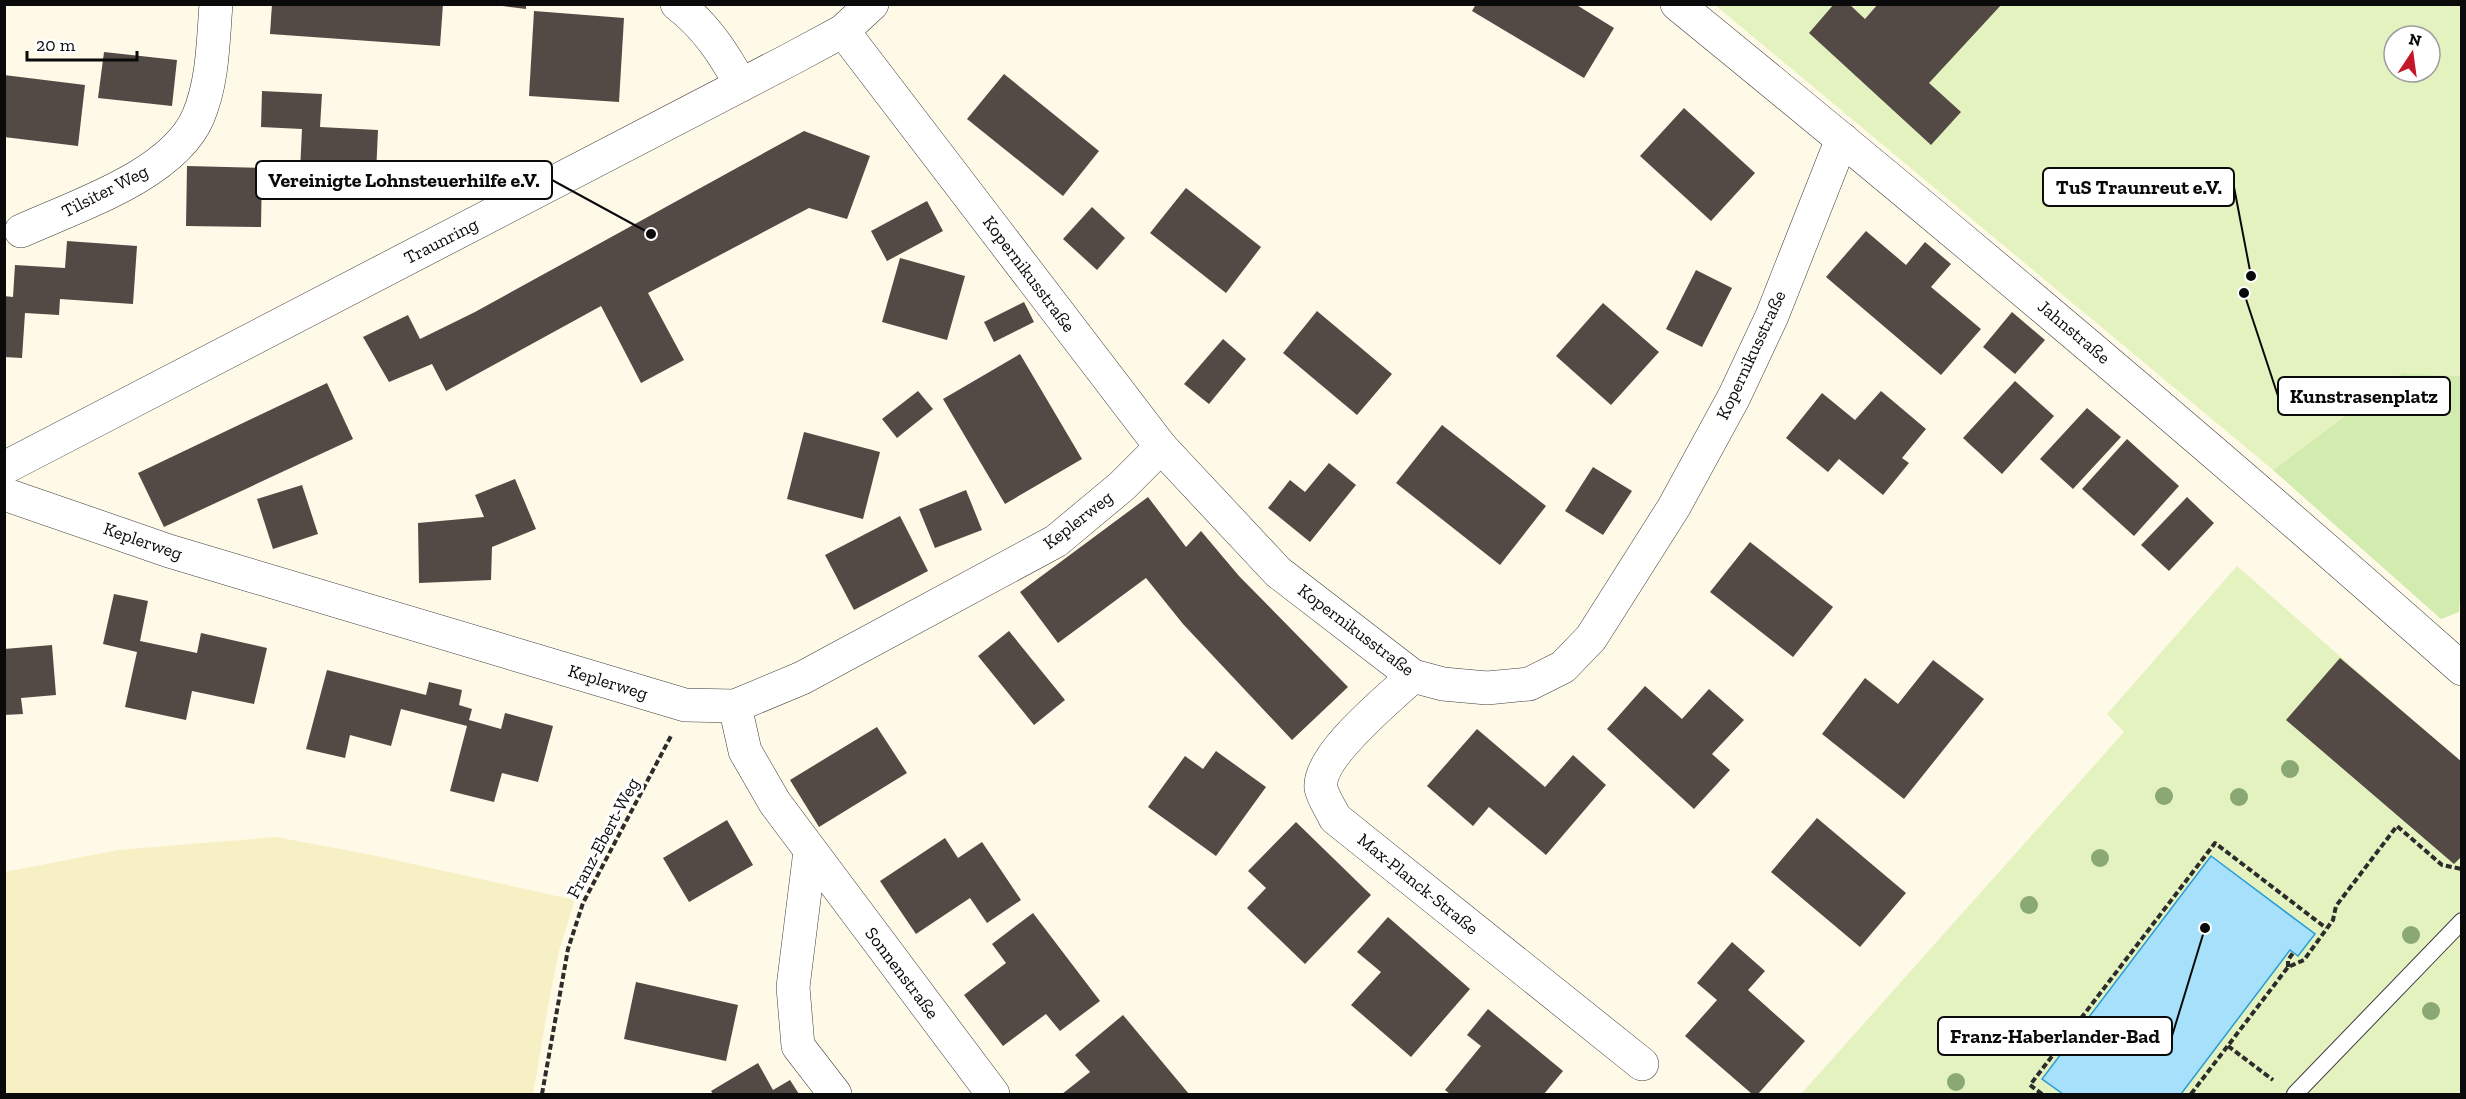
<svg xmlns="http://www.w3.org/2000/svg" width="2466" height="1099" font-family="'Zilla Slab',serif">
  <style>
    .farmland { fill: #f7f0c5 }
    .green { fill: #d1ecae }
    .pitch { fill: #e4f2c0; fill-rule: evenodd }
    .water { fill: #a6e0fb; stroke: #279bd8; stroke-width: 1.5 }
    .building { fill: #534a46 }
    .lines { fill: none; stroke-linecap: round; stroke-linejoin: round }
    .service-casing { stroke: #3d3d3d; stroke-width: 18 }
    .minor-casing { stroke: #3d3d3d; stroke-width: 34 }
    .tertiary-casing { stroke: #3d3d3d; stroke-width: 34 }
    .path { stroke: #2c2c2c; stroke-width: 4; stroke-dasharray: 6 3; stroke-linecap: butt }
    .service { stroke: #fff; stroke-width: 16 }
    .minor { stroke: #fff; stroke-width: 33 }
    .tertiary { stroke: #fff; stroke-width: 33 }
    .tree { fill: #8aa874 }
    .labels { text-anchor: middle; stroke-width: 6; stroke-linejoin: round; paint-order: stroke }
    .street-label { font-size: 18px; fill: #0a0a0a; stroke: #fff }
    .leader { fill: none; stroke: #0a0a0a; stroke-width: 2 }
    .callout-dot { fill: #0a0a0a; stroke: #fff; stroke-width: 2 }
    .callout { fill: #fff; stroke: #0a0a0a; stroke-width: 2 }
    .callout-label { font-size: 20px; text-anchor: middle; font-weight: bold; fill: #0a0a0a }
  </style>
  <rect width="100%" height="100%" fill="#fff9e7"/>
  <path class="farmland" d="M 276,837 L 372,855 L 575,900 L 560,947 L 550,995 L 533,1094 L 5,1094 L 5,872 L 118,850 Z"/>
  <path class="green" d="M 2402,373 L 2461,376 L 2462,562 L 2459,612 L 2441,619 L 2273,470 Z"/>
  <g class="pitch">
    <path d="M 1715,5 L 2461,5 L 2461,376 L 2402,373 L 2273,470 ZM 2394,36 L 2430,36 L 2430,72 L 2394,72 Z"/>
    <path d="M 2237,566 L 2461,762 L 2461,1094 L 1801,1094 L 2124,732 L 2107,714 Z"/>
  </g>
  <path class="water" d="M 2211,856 L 2315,934 L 2298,956 L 2290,950 L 2181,1094 L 2063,1094 L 2042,1079 Z"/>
  <g class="building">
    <path d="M 272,4 L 443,4 L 440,46 L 270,34 Z"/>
    <path d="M 488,4 L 526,4 L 526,9 Z"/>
    <path d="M 1476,4 L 1575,4 L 1614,28 L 1584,78 L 1472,11 Z"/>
    <path d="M 1834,4 L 1849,4 L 1865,19 L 1878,4 L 2002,4 L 1929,83 L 1961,112 L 1931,145 L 1809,33 Z"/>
    <path d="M 534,11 L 624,18 L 619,102 L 529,96 Z"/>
    <path d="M 104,52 L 177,60 L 172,106 L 98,98 Z"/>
    <path d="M 1004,74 L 1099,151 L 1063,196 L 967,119 Z"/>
    <path d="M 4,75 L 85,85 L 78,146 L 4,137 Z"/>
    <path d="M 262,91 L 322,94 L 320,127 L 378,130 L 375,196 L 299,192 L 302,129 L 261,127 Z"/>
    <path d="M 1684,108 L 1755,173 L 1711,221 L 1640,156 Z"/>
    <path d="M 804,131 L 870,156 L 847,219 L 809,208 L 648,293 L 684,360 L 641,383 L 601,306 L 446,391 L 432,364 L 389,382 L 363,337 L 408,315 L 420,339 L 475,312 Z"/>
    <path d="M 187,166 L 262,168 L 261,227 L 186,226 Z"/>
    <path d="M 1186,188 L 1261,247 L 1226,293 L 1150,233 Z"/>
    <path d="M 927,201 L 943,231 L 887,261 L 871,231 Z"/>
    <path d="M 1092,207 L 1125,238 L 1097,270 L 1063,239 Z"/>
    <path d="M 1866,231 L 1906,265 L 1925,242 L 1951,264 L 1931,287 L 1981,329 L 1941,375 L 1826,277 Z"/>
    <path d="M 67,241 L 137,246 L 133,304 L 60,299 L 59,315 L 25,313 L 22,358 L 4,357 L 4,296 L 13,297 L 15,265 L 65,268 Z"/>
    <path d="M 900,258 L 965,276 L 947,340 L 882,322 Z"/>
    <path d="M 1696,270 L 1732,288 L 1702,347 L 1666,329 Z"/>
    <path d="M 1024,302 L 1034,322 L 994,342 L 984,322 Z"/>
    <path d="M 1603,303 L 1659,352 L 1611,405 L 1556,356 Z"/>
    <path d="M 1317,311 L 1392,374 L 1357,415 L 1283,353 Z"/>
    <path d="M 2012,312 L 2045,340 L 2015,374 L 1983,347 Z"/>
    <path d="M 1223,339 L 1246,359 L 1209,404 L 1184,384 Z"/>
    <path d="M 1020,354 L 1082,459 L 1005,504 L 943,399 Z"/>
    <path d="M 2015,381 L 2054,416 L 2002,474 L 1963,438 Z"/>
    <path d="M 327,383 L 353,439 L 164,527 L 138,473 Z"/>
    <path d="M 918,391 L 933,409 L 897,438 L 882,419 Z"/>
    <path d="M 1881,391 L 1926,429 L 1902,458 L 1909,463 L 1883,495 L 1839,459 L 1828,472 L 1786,438 L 1822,393 L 1855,420 Z"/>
    <path d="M 2087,408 L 2121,437 L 2073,489 L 2040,459 Z"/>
    <path d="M 1442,425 L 1546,506 L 1500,565 L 1396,483 Z"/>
    <path d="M 804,432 L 880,452 L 863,519 L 787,499 Z"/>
    <path d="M 2127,439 L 2179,486 L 2134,536 L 2082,489 Z"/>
    <path d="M 1329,463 L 1356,485 L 1310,542 L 1268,508 L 1290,480 L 1305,492 Z"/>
    <path d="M 1593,467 L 1632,491 L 1603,535 L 1565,511 Z"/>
    <path d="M 515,479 L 536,529 L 492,547 L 491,580 L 419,583 L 418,523 L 484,517 L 475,495 Z"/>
    <path d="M 302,485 L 318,534 L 273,549 L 257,499 Z"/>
    <path d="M 966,490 L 982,530 L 935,548 L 919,509 Z"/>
    <path d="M 1148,497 L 1186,547 L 1201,531 L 1239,576 L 1348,687 L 1292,740 L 1183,624 L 1146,578 L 1058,643 L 1020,592 Z"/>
    <path d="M 2187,497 L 2214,523 L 2169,571 L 2141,545 Z"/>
    <path d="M 900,516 L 928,571 L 854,610 L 825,555 Z"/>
    <path d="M 1750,542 L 1833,607 L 1793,657 L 1710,592 Z"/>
    <path d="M 114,594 L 148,601 L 140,641 L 197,653 L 201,633 L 267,648 L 254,704 L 192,691 L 186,720 L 125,707 L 137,652 L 103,644 Z"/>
    <path d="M 1009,631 L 1065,700 L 1034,725 L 978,656 Z"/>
    <path d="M 52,645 L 56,695 L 21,698 L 23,714 L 4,715 L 4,649 Z"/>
    <path d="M 2340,658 L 2462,762 L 2462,859 L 2460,858 L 2454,864 L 2286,720 Z"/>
    <path d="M 1933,660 L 1984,699 L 1904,799 L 1822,734 L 1865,678 L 1898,704 Z"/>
    <path d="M 327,670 L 426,695 L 429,682 L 462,690 L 459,705 L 472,709 L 469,720 L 501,729 L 505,713 L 553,726 L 538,782 L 502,773 L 494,802 L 450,791 L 467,726 L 401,709 L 391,746 L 350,735 L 345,758 L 306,749 Z"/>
    <path d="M 1645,686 L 1682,719 L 1709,689 L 1744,720 L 1712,754 L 1730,770 L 1694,809 L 1607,729 Z"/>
    <path d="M 877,727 L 907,773 L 819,827 L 790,780 Z"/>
    <path d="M 1477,729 L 1545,787 L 1573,755 L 1606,785 L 1546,855 L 1489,807 L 1473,826 L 1427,786 Z"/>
    <path d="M 1216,751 L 1266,787 L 1216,856 L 1148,807 L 1185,756 L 1203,769 Z"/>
    <path d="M 1817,818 L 1906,893 L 1860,947 L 1771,872 Z"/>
    <path d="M 727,820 L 753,865 L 689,902 L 663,858 Z"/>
    <path d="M 1296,822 L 1371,895 L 1305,964 L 1247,908 L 1266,888 L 1248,871 Z"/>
    <path d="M 945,838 L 958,858 L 982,842 L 1021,900 L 987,923 L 970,898 L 916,934 L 880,881 Z"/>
    <path d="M 1033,913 L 1100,1001 L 1060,1031 L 1046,1014 L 1003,1046 L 964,995 L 1006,963 L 992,944 Z"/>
    <path d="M 1388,917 L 1470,989 L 1411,1057 L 1351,1005 L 1381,972 L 1357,952 Z"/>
    <path d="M 1732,942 L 1765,971 L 1748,990 L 1805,1041 L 1758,1094 L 1752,1094 L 1685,1036 L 1717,1000 L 1697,983 Z"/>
    <path d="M 636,982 L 738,1005 L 726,1061 L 624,1039 Z"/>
    <path d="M 1488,1009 L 1563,1071 L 1544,1094 L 1450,1094 L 1445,1090 L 1481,1046 L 1467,1035 Z"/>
    <path d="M 1123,1015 L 1189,1094 L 1062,1094 L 1090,1072 L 1075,1055 Z"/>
    <path d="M 758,1063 L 773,1090 L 790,1080 L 799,1094 L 713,1094 L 711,1091 Z"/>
  </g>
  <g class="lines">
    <g class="service-casing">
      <path id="service" d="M 2295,1094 L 2462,921"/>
    </g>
    <g class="minor-casing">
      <g id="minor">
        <path d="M 677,4 C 706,26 724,54 741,85"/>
        <path d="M 1677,4 C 1943,221 2205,441 2462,669"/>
        <path d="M 843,31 L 1161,447 L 1278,572 L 1413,676 L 1443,684 L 1487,688 L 1529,684 L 1563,667 L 1591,638 L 1674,507 L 1734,397 L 1772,316 L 1842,139"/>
        <path d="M 21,231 C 76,206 173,175 198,117 C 213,82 213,42 216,4"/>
        <path d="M 4,494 L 169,551 L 685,705 L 735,706 L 802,678 L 1056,541 L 1122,486 L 1161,447"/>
        <path d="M 1413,676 C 1390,698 1317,756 1321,788 C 1323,798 1331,809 1335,818 L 1642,1064"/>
        <path d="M 735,706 L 745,751 L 775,803 L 993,1094"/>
        <path d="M 810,851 L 793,987 L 798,1046 L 835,1094"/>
      </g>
    </g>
    <g class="tertiary-casing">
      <path id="tertiary" d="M 4,468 L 791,59 L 843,31 L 872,4"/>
    </g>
    <g class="path">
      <path d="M 2288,967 L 2288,960 L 2293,953"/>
      <path d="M 2228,1046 L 2273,1080"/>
      <path d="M 542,1094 L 568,949 L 583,903 L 671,736"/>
      <path d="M 2042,1094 L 2030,1085 L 2215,843 L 2326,928"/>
      <path d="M 2191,1094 L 2288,967 L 2304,960 L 2333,920 L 2336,906 L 2397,826 L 2442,865 L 2462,869"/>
    </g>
    <use href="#service" class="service"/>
    <use href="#minor" class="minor"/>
    <use href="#tertiary" class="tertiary"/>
  </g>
  <g class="tree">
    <circle cx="2290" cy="769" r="9"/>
    <circle cx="2164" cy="796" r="9"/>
    <circle cx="2239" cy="797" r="9"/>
    <circle cx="2100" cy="858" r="9"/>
    <circle cx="2029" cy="905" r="9"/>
    <circle cx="2411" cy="935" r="9"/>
    <circle cx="2431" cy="1011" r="9"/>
    <circle cx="1956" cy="1082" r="9"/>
  </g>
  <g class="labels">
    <g class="street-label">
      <text transform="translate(105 191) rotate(-27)" y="6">Tilsiter Weg</text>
      <text transform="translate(441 241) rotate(-27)" y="6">Traunring</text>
      <text transform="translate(1029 274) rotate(53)" y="6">Kopernikusstraße</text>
      <text transform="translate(2074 332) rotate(40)" y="6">Jahnstraße</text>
      <text transform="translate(1751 355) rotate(-65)" y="6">Kopernikusstraße</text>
      <text transform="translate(1078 520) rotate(-38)" y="6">Keplerweg</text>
      <text transform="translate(143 541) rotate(19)" y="6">Keplerweg</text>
      <text transform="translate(1356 630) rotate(37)" y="6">Kopernikusstraße</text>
      <text transform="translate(608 682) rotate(17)" y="6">Keplerweg</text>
      <text transform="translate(603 838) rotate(-62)" y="6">Franz-Ebert-Weg</text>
      <text transform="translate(1418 884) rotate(39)" y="6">Max-Planck-Straße</text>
      <text transform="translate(902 973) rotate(53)" y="6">Sonnenstraße</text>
    </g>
  </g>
  <path class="leader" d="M651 234L552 180M2251 276L2234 187M2244 293L2278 396M2205 928L2172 1036"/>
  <g class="callout-dot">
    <circle cx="651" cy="234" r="6"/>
    <circle cx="2251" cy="276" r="6"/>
    <circle cx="2244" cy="293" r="6"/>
    <circle cx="2205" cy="928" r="6"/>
  </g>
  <g class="callout">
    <rect x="256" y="161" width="296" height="38" rx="6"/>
    <rect x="2043" y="168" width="191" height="38" rx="6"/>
    <rect x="2278" y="377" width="172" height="38" rx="6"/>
    <rect x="1938" y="1017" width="234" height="38" rx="6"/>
  </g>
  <g class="callout-label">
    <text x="404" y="187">Vereinigte Lohnsteuerhilfe e.V.</text>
    <text x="2139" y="194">TuS Traunreut e.V.</text>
    <text x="2364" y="403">Kunstrasenplatz</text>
    <text x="2055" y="1043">Franz-Haberlander-Bad</text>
  </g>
  <rect width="2466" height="1099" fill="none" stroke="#0a0a0a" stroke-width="12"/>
  <g transform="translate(2412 54) rotate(13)"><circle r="28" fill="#ffffff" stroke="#9d9d9d" stroke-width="1.5"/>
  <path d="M0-4.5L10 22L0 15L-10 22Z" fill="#c41829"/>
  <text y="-9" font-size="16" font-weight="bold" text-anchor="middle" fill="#0a0a0a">N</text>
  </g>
  <path d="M27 51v9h110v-9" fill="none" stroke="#0a0a0a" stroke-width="3"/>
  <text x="36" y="51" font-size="18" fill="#0a0a0a" stroke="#ffffff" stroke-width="4.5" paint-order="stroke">20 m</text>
</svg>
